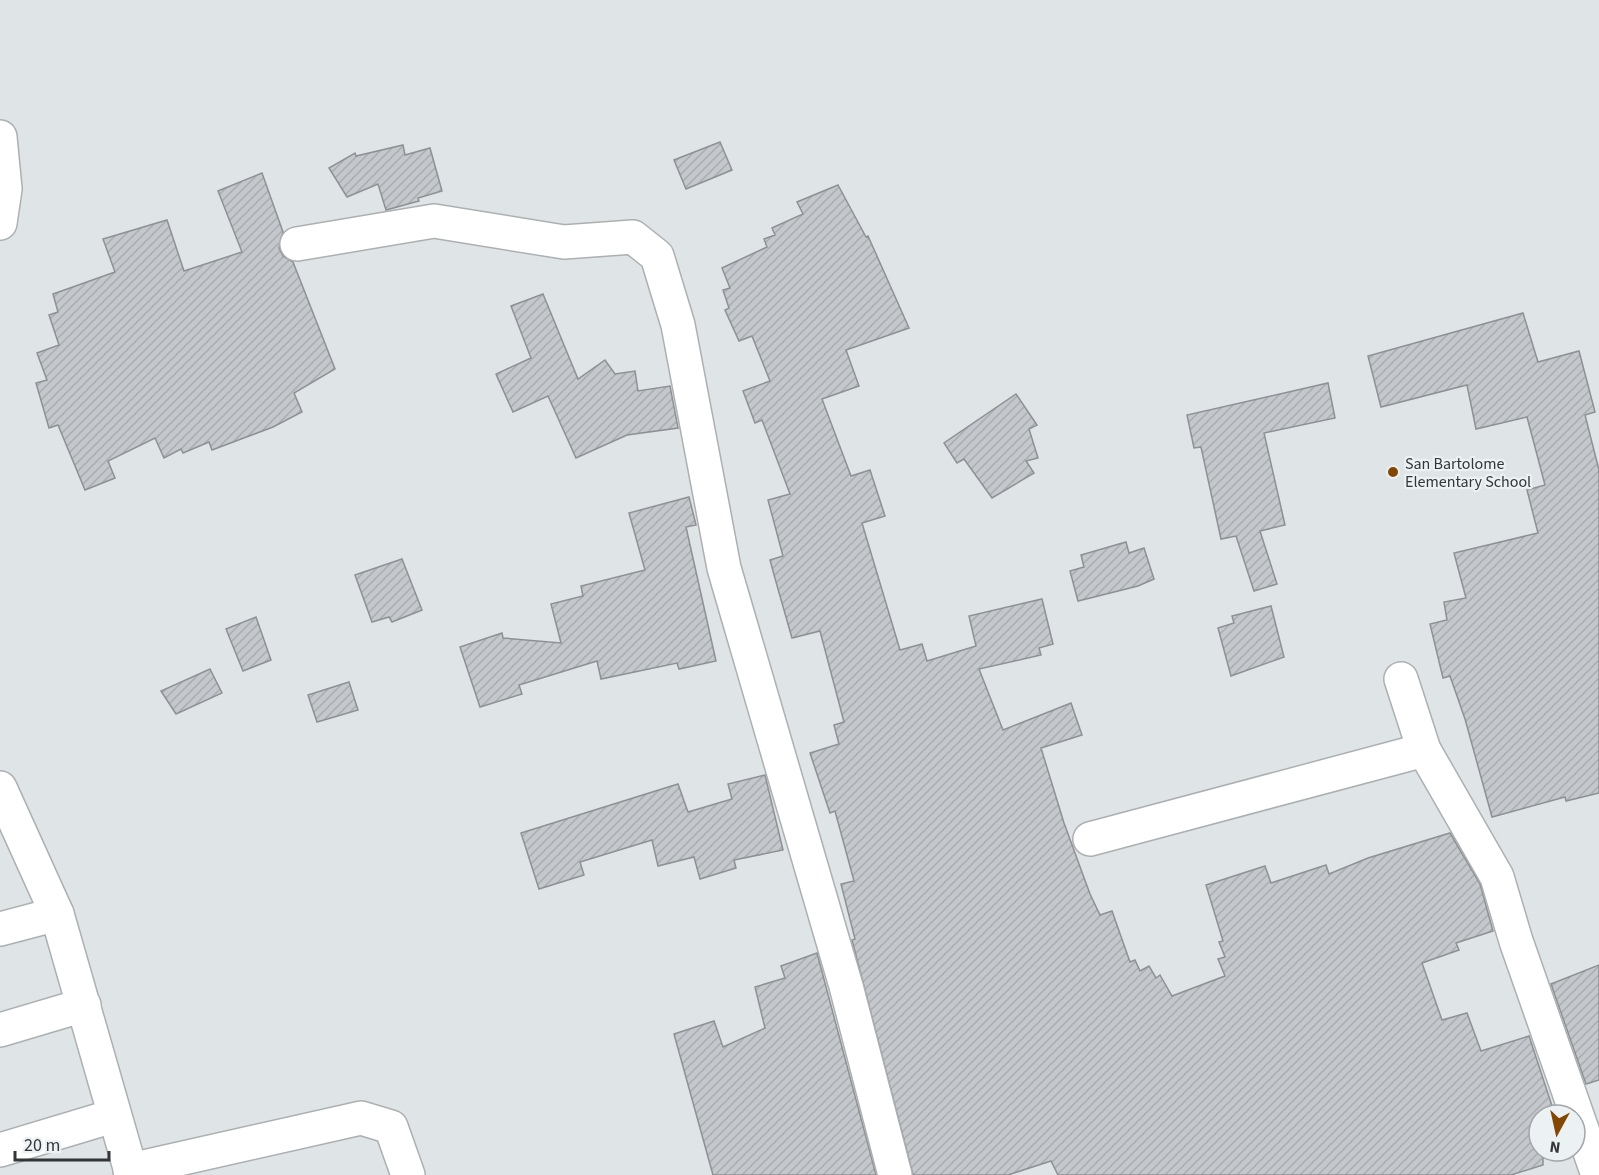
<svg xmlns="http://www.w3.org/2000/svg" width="1599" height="1175" font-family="'Source Sans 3',sans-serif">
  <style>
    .building { fill: url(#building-hatch); stroke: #8d9194; stroke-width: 1.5 }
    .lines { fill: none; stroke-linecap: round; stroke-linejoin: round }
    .street-casing { stroke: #acb0b3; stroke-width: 36 }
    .street { stroke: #fff; stroke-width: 33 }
    .poi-dot { fill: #834703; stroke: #ecf1f4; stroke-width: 2 }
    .labels { text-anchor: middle; stroke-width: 4.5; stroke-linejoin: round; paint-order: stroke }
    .poi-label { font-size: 16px; fill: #333536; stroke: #ecf1f4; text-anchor: start }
  </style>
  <defs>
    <pattern id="building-hatch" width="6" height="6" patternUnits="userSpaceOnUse" patternTransform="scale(1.5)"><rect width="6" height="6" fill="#c4c8cc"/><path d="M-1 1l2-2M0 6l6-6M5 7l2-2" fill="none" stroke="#a9acb0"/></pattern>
  </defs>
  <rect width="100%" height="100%" fill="#dfe4e7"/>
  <g class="building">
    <path d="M 720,142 L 732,170 L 686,189 L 674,160 Z"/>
    <path d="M 403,145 L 405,155 L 430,148 L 442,191 L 418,198 L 419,201 L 386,210 L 378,184 L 347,197 L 329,168 L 355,153 L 356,156 Z"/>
    <path d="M 262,173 L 283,232 L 279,248 L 283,256 L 293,262 L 335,369 L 294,393 L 302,412 L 273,427 L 212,450 L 209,442 L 183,453 L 181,449 L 164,458 L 155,438 L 108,461 L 115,478 L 85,490 L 58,425 L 49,428 L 36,383 L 47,380 L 37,353 L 59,345 L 49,315 L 58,312 L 53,294 L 115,272 L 103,239 L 167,220 L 184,271 L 242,252 L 218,191 Z"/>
    <path d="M 838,185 L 866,237 L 868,236 L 909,328 L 846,350 L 859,386 L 822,399 L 851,476 L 870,470 L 885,516 L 862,523 L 900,650 L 922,644 L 927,661 L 976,646 L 969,616 L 1042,599 L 1053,644 L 1039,648 L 1041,655 L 979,669 L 1003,730 L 1071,703 L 1082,735 L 1041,748 L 1064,823 L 1090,894 L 1100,915 L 1112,911 L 1130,962 L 1135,960 L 1140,971 L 1149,966 L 1156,978 L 1160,975 L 1172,996 L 1225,976 L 1218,959 L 1225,957 L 1219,942 L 1223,941 L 1206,885 L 1265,866 L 1271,883 L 1326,865 L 1329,874 L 1368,858 L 1450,833 L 1480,884 L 1493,931 L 1456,943 L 1459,950 L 1422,963 L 1442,1020 L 1467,1013 L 1481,1051 L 1529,1036 L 1555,1115 L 1539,1115 L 1539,1151 L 1550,1151 L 1543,1153 L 1543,1165 L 1511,1175 L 1058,1175 L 1051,1161 L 1008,1175 L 913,1175 L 852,940 L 855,939 L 841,884 L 854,881 L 835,811 L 830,813 L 810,753 L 839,744 L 834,725 L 844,722 L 820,631 L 792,638 L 776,582 L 770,560 L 783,556 L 768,500 L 790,494 L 762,420 L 755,423 L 743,391 L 770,381 L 752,336 L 739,341 L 725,310 L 729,308 L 723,290 L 730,288 L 722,268 L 767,247 L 764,239 L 775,235 L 772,228 L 803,214 L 797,202 Z"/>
    <path d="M 543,294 L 578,379 L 605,360 L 615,374 L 635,371 L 638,391 L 670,386 L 678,428 L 627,435 L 576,458 L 548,396 L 513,412 L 496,374 L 531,358 L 511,306 Z"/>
    <path d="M 1523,313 L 1538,362 L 1579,351 L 1595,412 L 1585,415 L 1599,470 L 1599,793 L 1566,801 L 1565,797 L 1492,817 L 1465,719 L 1450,676 L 1443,678 L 1430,624 L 1447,620 L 1444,602 L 1466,598 L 1454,553 L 1538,533 L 1527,490 L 1545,485 L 1527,417 L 1476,429 L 1467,385 L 1381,407 L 1368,356 Z"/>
    <path d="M 1328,383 L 1335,418 L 1264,433 L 1285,525 L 1260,531 L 1277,584 L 1254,591 L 1236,536 L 1221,539 L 1201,447 L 1194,448 L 1187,415 Z"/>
    <path d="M 1016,394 L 1037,425 L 1029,429 L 1038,458 L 1026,461 L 1034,473 L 992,498 L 964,459 L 957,463 L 944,443 Z"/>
    <path d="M 689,497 L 696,525 L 686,527 L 716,661 L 679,669 L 677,663 L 601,679 L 597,661 L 519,685 L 522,694 L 480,707 L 460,647 L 502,633 L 503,638 L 561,643 L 551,604 L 583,596 L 581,586 L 645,570 L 629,513 Z"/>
    <path d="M 1126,542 L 1129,553 L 1144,548 L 1154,579 L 1138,586 L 1078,601 L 1070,571 L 1084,567 L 1081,555 Z"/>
    <path d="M 402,559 L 422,610 L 392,622 L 389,617 L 372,622 L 355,575 Z"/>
    <path d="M 1271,606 L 1284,657 L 1231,676 L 1218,628 L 1234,623 L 1232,616 Z"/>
    <path d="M 256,617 L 271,660 L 243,671 L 226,629 Z"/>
    <path d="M 210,669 L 222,693 L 176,714 L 161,691 Z"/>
    <path d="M 349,682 L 358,710 L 317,722 L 308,695 Z"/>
    <path d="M 765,775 L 783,850 L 734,860 L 736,868 L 700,879 L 694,857 L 658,866 L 652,840 L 580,862 L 584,875 L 539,889 L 521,833 L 678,784 L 688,812 L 732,799 L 728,784 Z"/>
    <path d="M 817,953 L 876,1175 L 713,1175 L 674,1034 L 714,1021 L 723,1047 L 765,1028 L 755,987 L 785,978 L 781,966 Z"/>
    <path d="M 1599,965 L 1599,1080 L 1586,1084 L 1551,984 Z"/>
  </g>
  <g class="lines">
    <g class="street-casing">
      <g id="street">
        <path d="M 0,137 L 5,189 L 0,223"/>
        <path d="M 297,244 L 434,221 L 564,242 L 633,237 L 657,256 L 678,325 L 724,568 L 846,986 L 895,1175"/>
        <path d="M 1401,679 L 1424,750 L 1497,877 L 1516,941 L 1598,1175"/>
        <path d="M 0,788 L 57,914 L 132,1175"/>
        <path d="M 1090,839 L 1424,750"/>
        <path d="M 0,929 L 57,914"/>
        <path d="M 0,1030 L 84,1005"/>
        <path d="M 0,1150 L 113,1116"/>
        <path d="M 130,1170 L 361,1118 L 391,1127 L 408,1175"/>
      </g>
    </g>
    <use href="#street" class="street"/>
  </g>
  <circle class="poi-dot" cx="1393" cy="472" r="6"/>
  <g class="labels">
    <g class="poi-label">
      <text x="1405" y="469">San Bartolome<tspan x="1405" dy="18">Elementary School</tspan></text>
    </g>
  </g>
  <g transform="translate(1557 1133) rotate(188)"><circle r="28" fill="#ecf1f4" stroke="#a2a6a8" stroke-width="1.5"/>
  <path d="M0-4.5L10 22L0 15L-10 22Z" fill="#834703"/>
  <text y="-9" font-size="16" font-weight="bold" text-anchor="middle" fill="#333536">N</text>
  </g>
  <path d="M15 1151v9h94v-9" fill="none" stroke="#333536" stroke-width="3"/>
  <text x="24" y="1151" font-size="18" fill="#333536" stroke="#ecf1f4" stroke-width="4.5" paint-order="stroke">20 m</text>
</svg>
